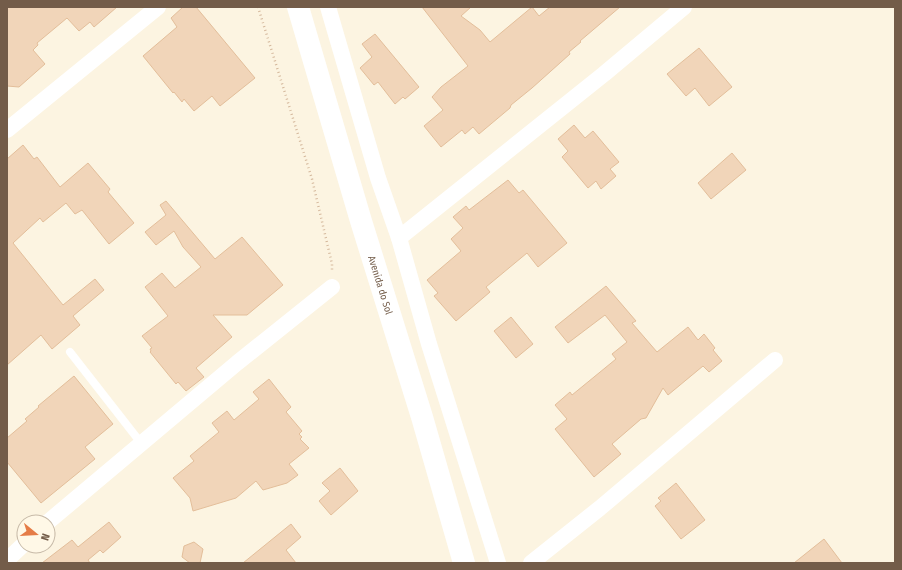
<svg xmlns="http://www.w3.org/2000/svg" width="902" height="570" font-family="'Fira Sans Condensed',sans-serif">
  <style>
    .building { fill: #f1d5b9; stroke: #e3be9a }
    .lines { fill: none; stroke-linecap: round; stroke-linejoin: round }
    .path { stroke: #d5b99d; stroke-width: 2.5; stroke-dasharray: 1 3; stroke-linecap: butt }
    .lane { stroke: #fff; stroke-width: 8 }
    .street { stroke: #fff; stroke-width: 16 }
    .secondary { stroke: #fff; stroke-width: 22 }
    .labels { text-anchor: middle; stroke-width: 4; stroke-linejoin: round; paint-order: stroke }
    .street-label { font-size: 10px; fill: #735c49; stroke: #fff8e7 }
  </style>
  <rect width="100%" height="100%" fill="#fcf4e1"/>
  <g class="building">
    <path d="M 7,7 L 117,7 L 94,27 L 90,22 L 79,31 L 67,18 L 37,43 L 38,45 L 33,50 L 45,64 L 19,87 L 7,86 Z"/>
    <path d="M 183,7 L 196,7 L 255,78 L 220,106 L 212,96 L 194,111 L 184,99 L 182,102 L 174,92 L 173,93 L 143,56 L 177,27 L 171,18 Z"/>
    <path d="M 422,7 L 471,7 L 461,16 L 480,30 L 490,42 L 532,7 L 539,16 L 550,7 L 620,7 L 580,41 L 581,42 L 569,52 L 570,54 L 532,88 L 511,105 L 510,108 L 479,134 L 473,127 L 465,134 L 462,130 L 441,147 L 424,126 L 443,110 L 432,97 L 441,87 L 468,66 Z"/>
    <path d="M 375,34 L 419,87 L 405,99 L 403,97 L 395,104 L 378,82 L 374,85 L 360,68 L 372,57 L 362,44 Z"/>
    <path d="M 699,48 L 732,87 L 709,106 L 695,88 L 686,96 L 667,74 Z"/>
    <path d="M 574,125 L 585,138 L 593,131 L 619,162 L 610,169 L 616,176 L 601,189 L 596,181 L 588,188 L 562,157 L 568,151 L 558,139 Z"/>
    <path d="M 23,145 L 34,159 L 37,157 L 60,187 L 88,163 L 110,189 L 108,192 L 134,223 L 109,244 L 82,210 L 75,214 L 66,203 L 43,222 L 40,218 L 13,243 L 63,305 L 95,279 L 104,290 L 73,316 L 80,325 L 52,349 L 41,335 L 7,365 L 7,159 Z"/>
    <path d="M 732,153 L 746,170 L 711,199 L 698,183 Z"/>
    <path d="M 508,180 L 519,193 L 523,190 L 567,243 L 538,267 L 527,253 L 486,287 L 490,292 L 456,321 L 434,296 L 438,293 L 427,280 L 461,251 L 451,239 L 463,228 L 453,217 L 466,206 L 469,210 Z"/>
    <path d="M 166,201 L 215,259 L 242,237 L 283,285 L 247,315 L 213,315 L 232,337 L 196,368 L 204,377 L 186,391 L 178,382 L 176,384 L 150,352 L 151,351 L 150,349 L 152,348 L 142,336 L 168,316 L 145,287 L 162,273 L 175,288 L 201,267 L 183,247 L 174,231 L 156,245 L 145,232 L 166,215 L 160,205 Z"/>
    <path d="M 606,286 L 636,321 L 632,323 L 657,352 L 688,327 L 698,340 L 704,334 L 715,348 L 713,350 L 722,361 L 709,372 L 703,366 L 668,395 L 663,388 L 646,418 L 641,419 L 612,444 L 621,454 L 594,477 L 555,429 L 567,419 L 555,405 L 570,392 L 572,395 L 616,359 L 612,354 L 627,342 L 605,315 L 568,343 L 555,327 Z"/>
    <path d="M 511,317 L 533,344 L 516,358 L 494,331 Z"/>
    <path d="M 74,376 L 113,424 L 85,447 L 95,459 L 41,503 L 7,462 L 7,438 L 27,421 L 25,419 L 39,407 L 38,406 Z"/>
    <path d="M 269,379 L 291,407 L 286,412 L 302,431 L 299,434 L 302,437 L 300,439 L 309,448 L 289,464 L 298,475 L 287,483 L 263,490 L 256,481 L 236,498 L 193,511 L 190,498 L 173,478 L 194,461 L 190,456 L 219,432 L 212,423 L 227,411 L 234,420 L 259,399 L 253,392 Z"/>
    <path d="M 340,468 L 358,491 L 331,515 L 319,501 L 330,491 L 322,483 Z"/>
    <path d="M 676,483 L 705,520 L 681,539 L 655,506 L 661,501 L 658,498 Z"/>
    <path d="M 109,522 L 121,537 L 103,553 L 100,550 L 88,560 L 90,563 L 42,563 L 72,540 L 78,547 Z"/>
    <path d="M 291,524 L 301,537 L 286,550 L 296,563 L 243,563 Z"/>
    <path d="M 824,539 L 842,563 L 794,563 Z"/>
    <path d="M 194,542 L 203,549 L 200,563 L 190,563 L 182,557 L 184,546 Z"/>
  </g>
  <g class="lines">
    <path class="path" d="M 258,7 L 312,179 L 332,264 L 332,270"/>
    <path class="lane" d="M 70,352 L 141,443"/>
    <g class="street">
      <path d="M 328,7 L 378,178 L 399,238 L 429,344 L 498,563"/>
      <path d="M 7,130 L 158,7"/>
      <path d="M 399,238 L 604,74 L 684,7"/>
      <path d="M 48,522 L 237,363 L 332,287"/>
      <path d="M 7,560 L 24,544"/>
      <path d="M 531,563 L 600,508 L 775,360"/>
    </g>
    <path class="secondary" id="s1" d="M 298,7 L 361,221 L 422,417 L 464,563"/>
  </g>
  <g class="labels">
    <g class="street-label">
      <text dy="4" stroke="none"><textPath href="#s1" startOffset="290">Avenida do Sol</textPath></text>
    </g>
  </g>
  <rect width="902" height="570" fill="none" stroke="#735c49" stroke-width="16"/>
  <g transform="translate(36 534) rotate(108)"><circle r="19" fill="#fff8e7" stroke="#c7baa8"/>
  <path d="M0-3L7 15L0 10L-7 15Z" fill="#e57c47"/>
  <text y="-6" font-size="11" font-weight="bold" text-anchor="middle" fill="#735c49">N</text>
  </g>
</svg>
